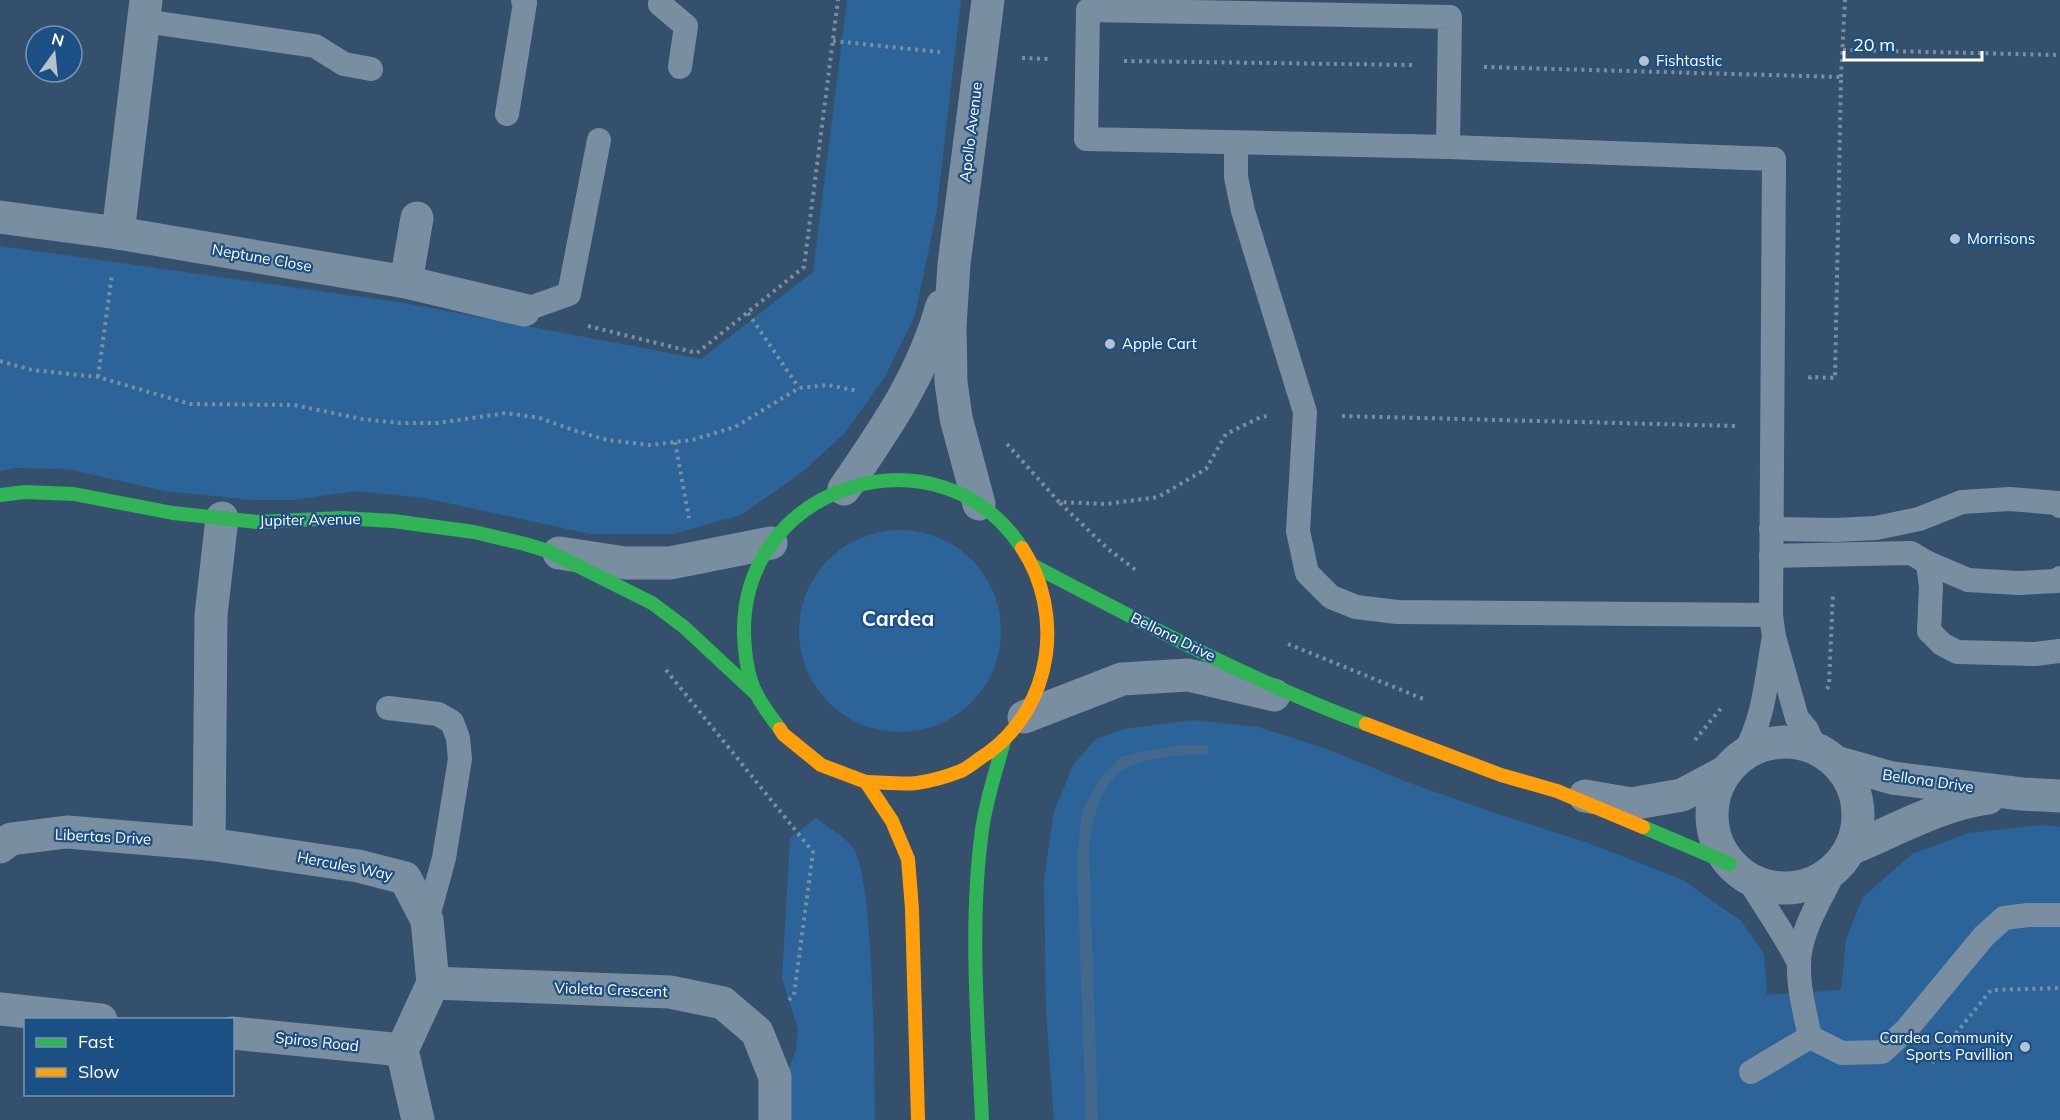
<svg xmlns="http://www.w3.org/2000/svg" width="2060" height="1120" font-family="Mulish,sans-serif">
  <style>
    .green { fill: #2c649a }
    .water { fill: #43688e }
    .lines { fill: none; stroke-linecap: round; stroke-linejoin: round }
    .path { stroke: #7a8ea2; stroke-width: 4; stroke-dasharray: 3 4.5; stroke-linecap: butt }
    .lane { stroke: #7a8ea2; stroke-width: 24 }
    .street { stroke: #7a8ea2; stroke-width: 33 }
    .fast { stroke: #30b455; stroke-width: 14 }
    .slow { stroke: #ff9f0a; stroke-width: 14 }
    .poi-dot { fill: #b8c2cc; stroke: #1c4f84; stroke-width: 2 }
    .labels { text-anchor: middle; stroke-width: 4.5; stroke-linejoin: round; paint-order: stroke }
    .poi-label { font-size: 15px; fill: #fff; stroke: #1c4f84; text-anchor: start }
    .street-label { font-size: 15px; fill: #fff; stroke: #1c4f84 }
    .district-label { font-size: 21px; font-weight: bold; fill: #fff; stroke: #1c4f84 }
  </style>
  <rect width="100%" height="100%" fill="#34506c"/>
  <g class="green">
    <path d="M 847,0 L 961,0 L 936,215 L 915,315 L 886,375 L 845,433 L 801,473 L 741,515 L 673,534 L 590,534 L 425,498 L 357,491 L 293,500 L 252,500 L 164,491 L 68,469 L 15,468 L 0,471 L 0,246 L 404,303 L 701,359 L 813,272 Z"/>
    <circle cx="900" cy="631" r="101"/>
    <path d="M 1193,720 L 1258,727 L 1327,749 L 1407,782 L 1492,812 L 1588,843 L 1683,880 L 1741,921 L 1764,954 L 1767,995 L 1841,990 L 1846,939 L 1863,897 L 1912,854 L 1969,833 L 2041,825 L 2060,827 L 2060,1120 L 1054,1120 L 1046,1014 L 1044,880 L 1054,812 L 1073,765 L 1096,739 L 1124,729 Z"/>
    <path d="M 816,818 C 827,827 843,836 852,846 C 875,873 874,1075 875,1120 L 792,1120 L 786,1103 L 788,1070 L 796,1050 L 798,1029 L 782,978 L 790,838 Z"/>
  </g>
  <path class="water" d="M 1182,745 L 1206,745 L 1209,748 L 1208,754 C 1127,758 1101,762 1089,848 L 1098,1120 L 1086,1120 L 1078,892 L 1078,848 L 1082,812 L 1098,781 L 1121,757 L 1149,750 Z"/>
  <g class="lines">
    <g class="path">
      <path d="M 833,41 L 940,52"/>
      <path d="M 1843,50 L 2060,55"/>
      <path d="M 1022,58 L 1050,59"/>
      <path d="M 1124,61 L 1413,65"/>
      <path d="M 1484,67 L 1841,77 L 1835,378 L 1810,377 L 1810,381"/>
      <path d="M 1841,77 L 1845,0"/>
      <path d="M 748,313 L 799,388"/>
      <path d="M 588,326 L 697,353 L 804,267 L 838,0"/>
      <path d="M 0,361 L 32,370 L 98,377 L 190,404 L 294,405 L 362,419 L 400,423 L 438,423 L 506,413 L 540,418 L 573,430 L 607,440 L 650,445 L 692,440 L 735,427 L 799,388 L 828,385 L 858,391"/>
      <path d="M 98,377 L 112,274"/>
      <path d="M 1342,416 L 1736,426"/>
      <path d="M 675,442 L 689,518"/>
      <path d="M 1007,444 L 1059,502 L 1106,504 L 1158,497 L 1206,469 L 1226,434 L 1261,417 L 1268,416"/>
      <path d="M 1060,503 L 1108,549 L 1137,571"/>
      <path d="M 1288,644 L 1426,700"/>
      <path d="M 666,670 L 813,852 L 794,995 L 786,1003"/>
      <path d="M 1827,689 L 1829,685 L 1833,592"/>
      <path d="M 1695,740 L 1722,707"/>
      <path d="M 1928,1057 L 1932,1063 L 1991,990 L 2060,988"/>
    </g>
    <g class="lane">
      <path d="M 661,0 L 660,4 L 686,26 L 680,67"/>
      <path d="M 144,21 L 315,46 L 344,64 L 371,69"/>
      <path d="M 507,114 L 525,3 L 523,0"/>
      <path d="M 1236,143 L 1236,177 L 1243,211 L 1305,412 L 1298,531 L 1307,573 L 1331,597 L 1356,607 L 1397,612 L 1771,615"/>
      <path d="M 1448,147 L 1450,17 L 1088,10 L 1086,139 L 1448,147 L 1774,159 L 1771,615 L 1774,637 L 1797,718 L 1807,730 L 1815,748"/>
      <path d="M 524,310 L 569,294 L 599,140"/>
      <path d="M 1771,529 L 1835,530 L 1876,528 L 1919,519 L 1962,502 L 2010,499 L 2057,503 L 2060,506"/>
      <path d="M 1771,556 L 1911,553 L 1928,563 L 1931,587 L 1929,631 L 1942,644 L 1957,652 L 2035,654 L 2060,651"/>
      <path d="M 1928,563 L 1968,580 L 2018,583 L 2056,581 L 2060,578"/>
      <path d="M 388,708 L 438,714 L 452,722 L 458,738 L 460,759 L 444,858 L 427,920"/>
      <path d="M 1743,755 C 1764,721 1766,681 1773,642"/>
      <path d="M 1836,868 C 1822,897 1800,930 1799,963 C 1798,987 1805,1013 1810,1037 L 1842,1053 L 1882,1052 L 1907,1029 L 1984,936 L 2004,918 L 2028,915 L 2060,915"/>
      <path d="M 1748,879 C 1765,907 1784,933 1799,963"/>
      <path d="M 1751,1072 L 1810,1037"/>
    </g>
    <g class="street">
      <path d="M 0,217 L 118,233 L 406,282 L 524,310"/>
      <path d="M 118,233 L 146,0"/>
      <path d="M 406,282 L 417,218"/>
      <path d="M 844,489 C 885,429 922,377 942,306"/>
      <path d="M 979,504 L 956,418 L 951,382 L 950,326 L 954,264 L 988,0"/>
      <path d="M 559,553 L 626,563 L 670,563 L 771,543"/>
      <path d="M 1024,717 L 1122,679 L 1188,675 L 1274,695"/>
      <circle cx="1785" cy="815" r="73"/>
      <path d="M 1836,762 L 1892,778 L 2022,794 L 2060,796"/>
      <path d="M 1585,796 L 1631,804 L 1682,795 L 1725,772"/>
      <path d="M 209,844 L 211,615 L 222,518"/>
      <path d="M 0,847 L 11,839 L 67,832 L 209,844 L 358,866 L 405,878 L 427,920 L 433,983 L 402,1050 L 418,1120"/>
      <path d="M 1850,849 C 1895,831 1938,805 1988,798"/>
      <path d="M 433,983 L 670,992 L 723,1003 L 757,1032 L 775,1077 L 775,1120"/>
      <path d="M 0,1009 L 101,1020"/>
      <path d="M 232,1033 L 402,1050"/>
    </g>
    <g class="fast">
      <path d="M 0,495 L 25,492 L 74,494 L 173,513 L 257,522 L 342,518 L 393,521 L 474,532 L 525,544 L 548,551 L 652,603 L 684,627 L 756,694"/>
      <path d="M 1034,566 C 1143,623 1251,681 1366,724"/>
      <path d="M 780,729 C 772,718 763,707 757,695 C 747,677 745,654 744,634 C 741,484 939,422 1022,548"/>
      <path d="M 1643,827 L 1730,864"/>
      <path d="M 982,1120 C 978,1024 969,926 982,830 C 986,800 996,771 1004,741"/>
    </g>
    <g class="slow">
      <path d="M 1366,724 L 1501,775 L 1557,791 L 1643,827"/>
      <path d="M 780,729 L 783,734 L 821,765 L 866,782 L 892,821 L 908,859 L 912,909 L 918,1120"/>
      <path d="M 866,782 C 882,782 901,785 917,783 C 931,781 948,776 961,771 C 970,767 979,758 988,753 C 1053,706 1065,613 1022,548"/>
    </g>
  </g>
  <g class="poi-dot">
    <circle cx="1644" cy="61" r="6"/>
    <circle cx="1955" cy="239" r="6"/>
    <circle cx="1110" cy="344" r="6"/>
    <circle cx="2025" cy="1047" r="6"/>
  </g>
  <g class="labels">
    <g class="poi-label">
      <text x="1656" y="66">Fishtastic</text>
      <text x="1967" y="244">Morrisons</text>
      <text x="1122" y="349">Apple Cart</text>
      <text x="2013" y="1043" text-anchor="end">Cardea Community<tspan x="2013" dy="17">Sports Pavillion</tspan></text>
    </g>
    <g class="street-label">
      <text transform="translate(971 132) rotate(-83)" y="5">Apollo Avenue</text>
      <text transform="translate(262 258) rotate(10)" y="5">Neptune Close</text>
      <text transform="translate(310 520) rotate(-1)" y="5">Jupiter Avenue</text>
      <text transform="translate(1173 637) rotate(26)" y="5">Bellona Drive</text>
      <text transform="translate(1928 781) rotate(8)" y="5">Bellona Drive</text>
      <text transform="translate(103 837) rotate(3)" y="5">Libertas Drive</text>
      <text transform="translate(345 866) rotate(11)" y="5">Hercules Way</text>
      <text transform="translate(611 990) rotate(2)" y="5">Violeta Crescent</text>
      <text transform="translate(317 1042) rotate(6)" y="5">Spiros Road</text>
    </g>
    <g class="district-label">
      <text x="898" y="626">Cardea</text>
    </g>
  </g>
  <rect x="24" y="1018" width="210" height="78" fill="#1c4f84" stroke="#7795b5" stroke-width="1.5"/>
  <rect x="36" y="1038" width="30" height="9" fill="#30b455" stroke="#7795b5" stroke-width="1.5"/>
  <text x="78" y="1048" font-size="18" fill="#ffffff">Fast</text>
  <rect x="36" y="1068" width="30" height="9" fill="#ff9f0a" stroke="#7795b5" stroke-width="1.5"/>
  <text x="78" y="1078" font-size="18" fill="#ffffff">Slow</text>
  <g transform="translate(54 54) rotate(15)"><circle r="28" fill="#1c4f84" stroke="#7795b5" stroke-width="1.5"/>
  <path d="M0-4.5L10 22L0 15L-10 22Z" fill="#b8c2cc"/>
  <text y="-9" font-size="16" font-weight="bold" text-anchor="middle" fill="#ffffff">N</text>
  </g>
  <path d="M1844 51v9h138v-9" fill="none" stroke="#ffffff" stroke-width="3"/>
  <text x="1853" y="51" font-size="18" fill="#ffffff" stroke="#1c4f84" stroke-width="4.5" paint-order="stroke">20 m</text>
</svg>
